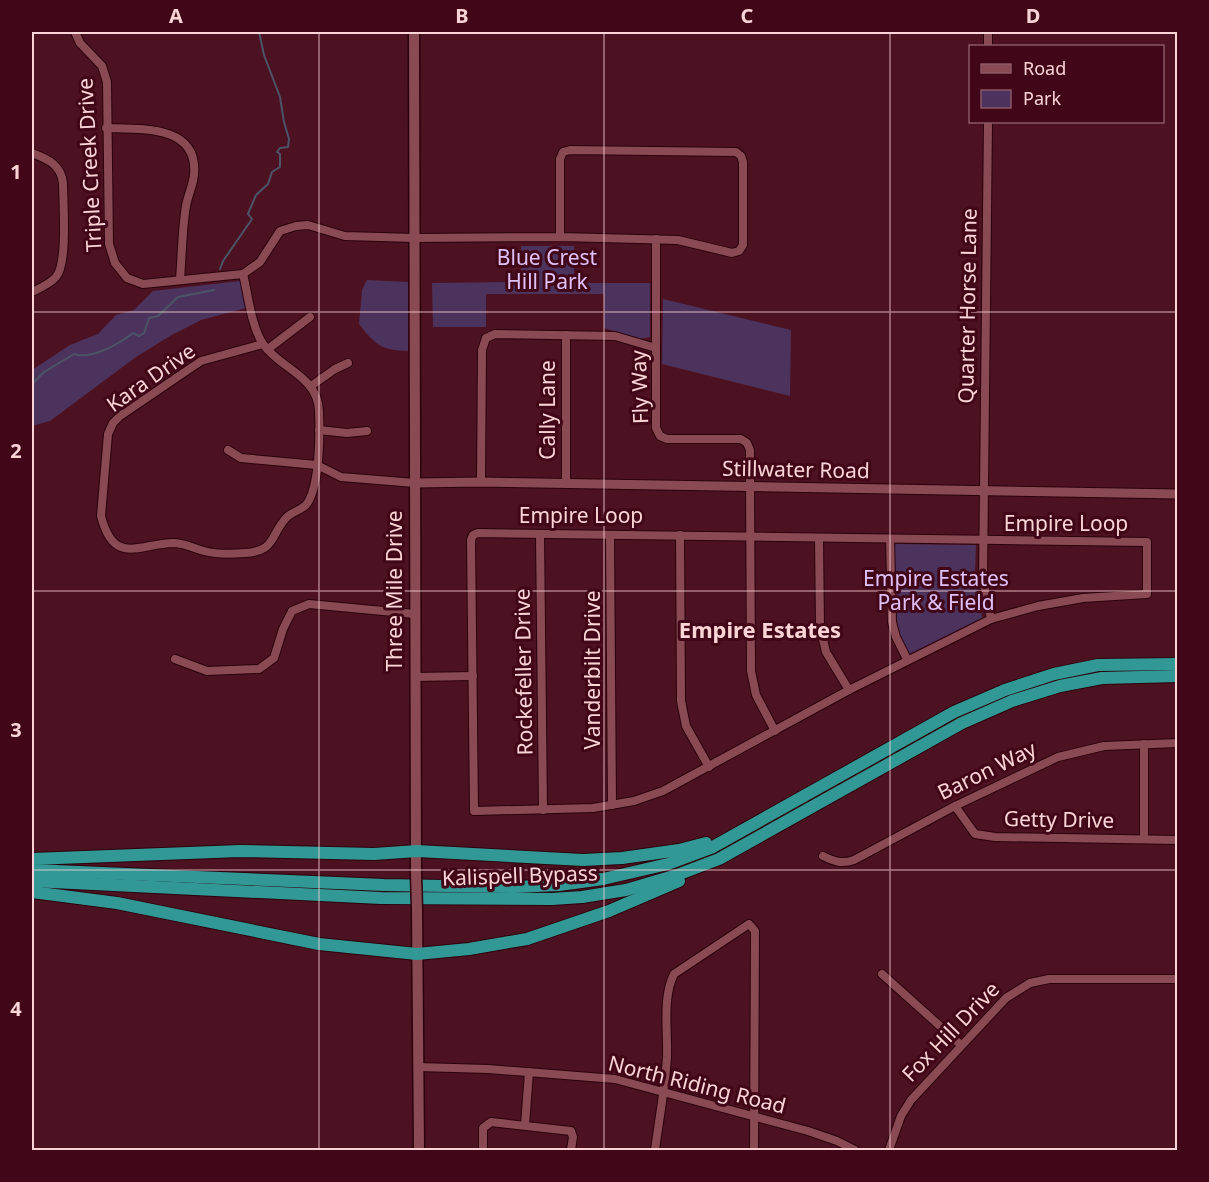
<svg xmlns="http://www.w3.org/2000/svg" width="1209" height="1182" font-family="'Noto Sans',sans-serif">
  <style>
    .green { fill: #4c335e }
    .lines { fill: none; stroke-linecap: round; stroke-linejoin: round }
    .stream { stroke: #4c5468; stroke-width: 2 }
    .minor-casing { stroke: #2b020c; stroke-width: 10 }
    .tertiary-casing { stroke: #2b020c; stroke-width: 11 }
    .secondary-casing { stroke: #2b020c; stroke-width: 13 }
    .trunk-casing { stroke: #2b020c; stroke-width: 14 }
    .minor { stroke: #8a4a54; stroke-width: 8 }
    .tertiary { stroke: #8a4a54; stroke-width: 9 }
    .secondary { stroke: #8a4a54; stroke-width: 10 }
    .trunk { stroke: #329896; stroke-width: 12 }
    .secondary-bridge-casing { stroke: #2b020c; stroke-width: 13; stroke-linecap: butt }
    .secondary-bridge { stroke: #8a4a54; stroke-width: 10 }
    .grid { fill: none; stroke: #fbd4d8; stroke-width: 1.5; stroke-opacity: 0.55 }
    .labels { text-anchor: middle; stroke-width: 6; stroke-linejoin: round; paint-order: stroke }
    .street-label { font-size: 21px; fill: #fbd4d8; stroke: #410617 }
    .park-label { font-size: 21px; fill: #e0c1f7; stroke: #410617 }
    .neighbourhood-label { font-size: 22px; font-weight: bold; fill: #fbd4d8; stroke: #410617 }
    .neatline { fill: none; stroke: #fbd4d8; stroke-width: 2 }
    .grid-label { font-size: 20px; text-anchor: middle; font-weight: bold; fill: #fbd4d8 }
  </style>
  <rect width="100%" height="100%" fill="#4d1221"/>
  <g class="green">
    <path d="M 521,246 L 574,246 L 574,283 L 650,283 L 650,337 L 640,339 L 604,328 L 604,294 L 486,294 L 486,327 L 433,327 L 432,283 L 521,282 Z"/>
    <path d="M 367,280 L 408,282 L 408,351 C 380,350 376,345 359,324 L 362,290 Z"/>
    <path d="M 240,281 L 246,308 L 201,320 L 170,336 L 136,357 L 50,421 L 32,426 L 32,370 L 70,345 L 98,334 L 116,315 L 134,310 L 153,291 Z"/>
    <path d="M 663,299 L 791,330 L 790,396 L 662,364 Z"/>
    <path d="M 896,544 L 976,545 L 975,572 L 982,618 L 909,654 L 907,653 L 896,630 L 894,546 Z"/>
  </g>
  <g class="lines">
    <g class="stream">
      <path d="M 220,269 L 223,261 L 252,219 L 248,214 L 256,195 L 268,184 L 272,172 L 280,167 L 280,154 L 277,152 L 280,148 L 288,147 L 289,139 L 284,122 L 280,97 L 264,55 L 259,32"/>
      <path d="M 32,384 L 44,372 L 74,354 C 91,360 119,344 133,333 L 139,336 L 144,333 L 149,318 L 158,316 L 178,297 L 214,290"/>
    </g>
    <g class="minor-casing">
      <g id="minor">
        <path d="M 75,32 L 80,43 L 102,66 L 107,82 L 109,244 L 115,263 L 127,278 L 143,284 L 243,274 L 260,262 L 280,231 L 296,226 L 308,225 L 345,236 L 414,238 L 560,237 L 678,240 L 732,253 L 739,251 L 743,245 L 743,162 L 741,156 L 736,152 L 570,150 L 563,152 L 560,159 L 560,237"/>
        <path d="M 988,32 L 988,46"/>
        <path d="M 988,122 L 983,579 L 991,619"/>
        <path d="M 106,128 C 139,129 199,124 194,175 C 193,185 188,195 186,206 C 182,230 182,255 180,279"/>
        <path d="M 32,153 C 47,159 61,164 63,183 C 63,203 68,263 56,277 C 50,284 40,288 32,292"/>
        <path d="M 656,239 L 656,428 L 660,436 L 667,439 L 741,439 L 747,443 L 750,450 L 750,476 L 751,671 L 756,695 L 775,731"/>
        <path d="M 243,274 C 248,294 251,326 263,344 C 280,369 318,376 319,411 C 320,433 320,488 306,505 C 301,510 292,512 287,517 C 270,534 277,551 245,553 C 233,554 215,554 204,551 C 193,548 184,543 173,543 C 138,544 114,566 101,516 L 108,434 L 113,423 L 120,416 L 201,361 L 263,344"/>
        <path d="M 566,335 L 566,484"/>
        <path d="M 268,349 L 310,317"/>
        <path d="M 311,386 L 335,369 L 348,363"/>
        <path d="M 319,430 L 347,433 L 367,431"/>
        <path d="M 228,450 L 241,458 L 317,465 L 341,477 L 415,483"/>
        <path d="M 481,482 L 482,350 L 486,338 L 495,334 L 615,336 L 656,348"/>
        <path d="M 478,533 L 1147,542 L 1147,594 L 1083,598 L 1038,606 L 991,619 L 849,690 L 663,791 L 634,801 L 593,808 L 474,811 L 471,540 L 473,535 Z"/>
        <path d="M 540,534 L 543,810"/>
        <path d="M 610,535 L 612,805"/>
        <path d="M 680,535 L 681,701 L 686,726 L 709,767"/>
        <path d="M 819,538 L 820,627 L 826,652 L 849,690"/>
        <path d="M 890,539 L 892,622 L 896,637 L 907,659"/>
        <path d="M 175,659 L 207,671 L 259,669 L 274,658 L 283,629 L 292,611 L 309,604 L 415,614"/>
        <path d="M 415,677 L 473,676"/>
        <path d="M 955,806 L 975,834 L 995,837 L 1178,840"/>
        <path d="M 1144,839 L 1144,744"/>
        <path d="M 823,856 C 835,862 842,864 854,860 L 955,806 L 1058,757 L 1104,746 L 1178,743"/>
        <path d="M 882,974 L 961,1045"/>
        <path d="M 418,1067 L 488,1069 L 615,1079 L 808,1131 L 837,1141 L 855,1150"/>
        <path d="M 525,1125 L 529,1072"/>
        <path d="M 483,1150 L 483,1128 L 491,1122 L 571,1131 L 573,1137 L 571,1150"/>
        <path d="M 655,1150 C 659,1120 665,1088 667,1057 C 668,1031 662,998 674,974 L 749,924 L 755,931 L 754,1150"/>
        <path d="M 889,1150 L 901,1116 L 911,1100 L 1006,998 L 1030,983 L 1049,979 L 1178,979"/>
      </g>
    </g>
    <g class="tertiary-casing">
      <path id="tertiary" d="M 415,483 L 481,482 L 1178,494"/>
    </g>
    <g class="secondary-casing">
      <g id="secondary">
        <path d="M 414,32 L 416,874"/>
        <path d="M 417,909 L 419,1150"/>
      </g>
    </g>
    <g class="trunk-casing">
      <g id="trunk">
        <path d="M 32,859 L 240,851 L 374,854 L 417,851 L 583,860 L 622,858 L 679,850 L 706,843"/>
        <path d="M 32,870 L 384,885 L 515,887 L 559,885 L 603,879 L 668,864 L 711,848 L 954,712 L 1005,690 L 1054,674 L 1098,665 L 1178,664"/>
        <path d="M 32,881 L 381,898 L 552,899 L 582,897 L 626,890 L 677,875 L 719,859 L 962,723 L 1012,701 L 1060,686 L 1102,678 L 1178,676"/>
        <path d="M 32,892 L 117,903 L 319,944 L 417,954 L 469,949 L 527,939 L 609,911 L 679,881"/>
      </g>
    </g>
    <use href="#minor" class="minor"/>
    <use href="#tertiary" class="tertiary"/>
    <use href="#secondary" class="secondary"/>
    <use href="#trunk" class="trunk"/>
    <g class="secondary-bridge-casing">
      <path id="secondary-bridge" d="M 416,874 L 417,909"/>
    </g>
    <use href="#secondary-bridge" class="secondary-bridge"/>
  </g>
  <path class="grid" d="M 319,32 L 319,1150M 604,32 L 604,1150M 890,32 L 890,1150M 32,312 L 1178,312M 32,591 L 1178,591M 32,870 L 1178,870"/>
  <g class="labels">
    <g class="street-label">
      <text transform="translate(90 165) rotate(-93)" y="7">Triple Creek Drive</text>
      <text transform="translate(968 306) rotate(-89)" y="7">Quarter Horse Lane</text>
      <text transform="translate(151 378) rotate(-35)" y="7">Kara Drive</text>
      <text transform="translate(640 387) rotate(-92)" y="7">Fly Way</text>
      <text transform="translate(548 410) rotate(-90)" y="7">Cally Lane</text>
      <text transform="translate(796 470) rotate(1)" y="7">Stillwater Road</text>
      <text x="581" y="523">Empire Loop</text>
      <text x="1066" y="531">Empire Loop</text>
      <text transform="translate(395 591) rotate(-90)" y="7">Three Mile Drive</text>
      <text transform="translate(593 670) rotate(-90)" y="7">Vanderbilt Drive</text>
      <text transform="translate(524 672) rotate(-91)" y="7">Rockefeller Drive</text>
      <text transform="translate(987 771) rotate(-26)" y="7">Baron Way</text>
      <text transform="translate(1059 820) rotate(1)" y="7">Getty Drive</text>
      <text transform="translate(520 876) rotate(-2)" y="7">Kalispell Bypass</text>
      <text transform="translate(951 1032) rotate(-46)" y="7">Fox Hill Drive</text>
      <text transform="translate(697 1085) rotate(14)" y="7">North Riding Road</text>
    </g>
    <g class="park-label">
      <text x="547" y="265">Blue Crest<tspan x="547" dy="24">Hill Park</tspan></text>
      <text x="936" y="586">Empire Estates<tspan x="936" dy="24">Park &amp; Field</tspan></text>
    </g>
    <g class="neighbourhood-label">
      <text x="760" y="638">Empire Estates</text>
    </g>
  </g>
  <rect width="1209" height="1182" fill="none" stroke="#410617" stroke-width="66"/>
  <rect x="969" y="45" width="195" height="78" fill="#410617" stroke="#8b5864" stroke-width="1.5"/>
  <rect x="981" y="64" width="30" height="9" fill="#8a4a54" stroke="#8b5864" stroke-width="1.5"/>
  <text x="1023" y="75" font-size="18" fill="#fbd4d8">Road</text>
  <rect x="981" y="90" width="30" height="18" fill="#4c335e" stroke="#8b5864" stroke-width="1.5"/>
  <text x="1023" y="105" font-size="18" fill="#fbd4d8">Park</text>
  <rect x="33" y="33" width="1143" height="1116" class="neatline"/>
  <g class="grid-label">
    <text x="176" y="23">A</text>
    <text x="462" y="23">B</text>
    <text x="747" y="23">C</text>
    <text x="1033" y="23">D</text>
    <text x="16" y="179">1</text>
    <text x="16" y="458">2</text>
    <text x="16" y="737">3</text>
    <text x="16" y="1016">4</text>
  </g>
</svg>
